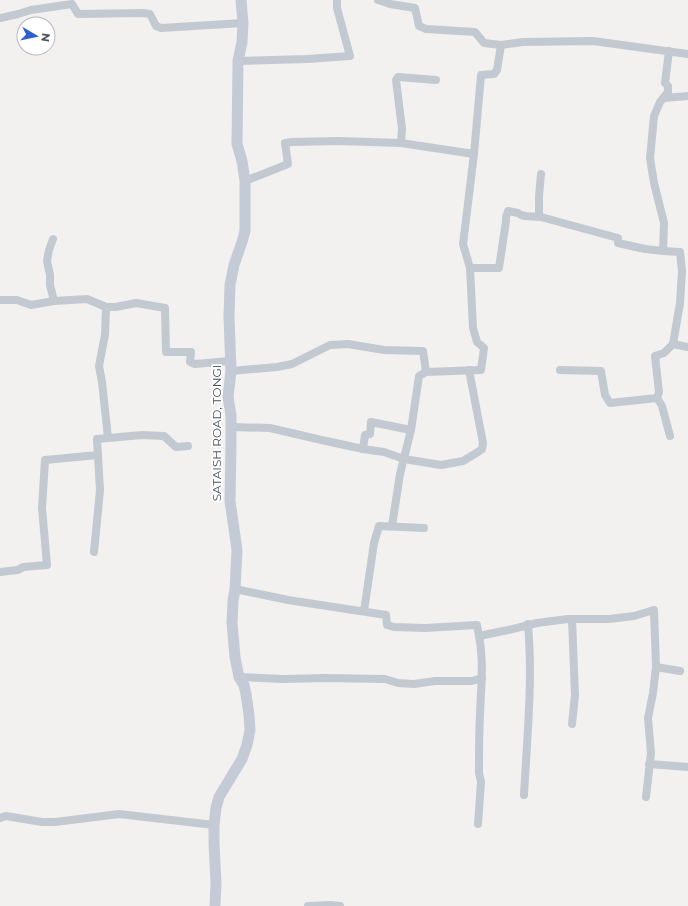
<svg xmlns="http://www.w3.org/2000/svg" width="688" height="906" font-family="Montserrat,sans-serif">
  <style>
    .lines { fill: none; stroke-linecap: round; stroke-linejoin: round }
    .street { stroke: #c2c9d0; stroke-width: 8 }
    .secondary { stroke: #c5cbd6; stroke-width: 11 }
    .labels { text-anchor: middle; stroke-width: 3.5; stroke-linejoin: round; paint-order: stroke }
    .street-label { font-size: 12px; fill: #4a515b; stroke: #fff }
  </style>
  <rect width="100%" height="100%" fill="#f2f1f0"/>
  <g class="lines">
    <g class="street">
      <path d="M 378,0 L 390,4 L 415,8 L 419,26 L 426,29 L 475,32 L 484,43 L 501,45"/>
      <path d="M 0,18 L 18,14 L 31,10 L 72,4 L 78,14 L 142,13 L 150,14 L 156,26 L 161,28 L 243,23"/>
      <path d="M 238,61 L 307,59 L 350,56 L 337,8 L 337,0"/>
      <path d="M 664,98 L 688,96"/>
      <path d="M 401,143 L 402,129 L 396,80 L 398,77 L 436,80"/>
      <path d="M 541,174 L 539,196 L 539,215 L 541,217"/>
      <path d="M 245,181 L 288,164 L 285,143 L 292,142 L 338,141 L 401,143 L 474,154 L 481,75 L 494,74 L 497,70 L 501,45 L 523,42 L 593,41 L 688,54"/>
      <path d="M 53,239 L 49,250 L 47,261 L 50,275 L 50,285 L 54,301"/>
      <path d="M 663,251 L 680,252 L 682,271 L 680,303 L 673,344 L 688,347"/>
      <path d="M 470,268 L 499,268 L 506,221 L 506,217 L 508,211 L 518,213 L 521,215 L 525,216 L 541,217 L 618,238 L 618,243 L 645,249 L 663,251 L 664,223 L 654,183 L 650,158 L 654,116 L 660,102 L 668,92 L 668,86 L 665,83 L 669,51"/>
      <path d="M 0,300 L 17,300 L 31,305 L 54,301 L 87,299 L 106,307 L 116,307 L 136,303 L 165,308 L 166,352 L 191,352 L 190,362 L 195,364 L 230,361"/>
      <path d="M 560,370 L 601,371 L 605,395 L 610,403 L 657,398 L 659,392 L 655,356 L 664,353 L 673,344"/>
      <path d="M 231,371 L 277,367 L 292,364 L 330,345 L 348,344 L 384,350 L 423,351 L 426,372 L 481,370 L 484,348 L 477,342 L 473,328 L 470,268 L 463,244 L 474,154"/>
      <path d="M 657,398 L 662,406 L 670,436"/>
      <path d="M 231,427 L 270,428 L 317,439 L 363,449 L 384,452 L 404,459 L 441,465 L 463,461 L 478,452 L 482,449 L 483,443 L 469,370"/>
      <path d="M 108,438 L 142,435 L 164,436 L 176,447 L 188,446"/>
      <path d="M 363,449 L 365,435 L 370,434 L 371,422 L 411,430"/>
      <path d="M 392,526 L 400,474 L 411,430 L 419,376 L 426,372"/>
      <path d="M 94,552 L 100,490 L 97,439 L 108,438 L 102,382 L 99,366 L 105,335 L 106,307"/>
      <path d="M 0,572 L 18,570 L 23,567 L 47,565 L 42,508 L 45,460 L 98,455"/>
      <path d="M 235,589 L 288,600 L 386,615 L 387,625 L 394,627 L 425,628 L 477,625 L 479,636"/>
      <path d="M 364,611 L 374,543 L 379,526 L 424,528"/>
      <path d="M 656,667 L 680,671"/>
      <path d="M 239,677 L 283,679 L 325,678 L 385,679 L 398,683 L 414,684 L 435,681 L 472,681 L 482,678"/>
      <path d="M 572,724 L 575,695 L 572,619"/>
      <path d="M 649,764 L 688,767"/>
      <path d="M 524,795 C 527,738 533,681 528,624"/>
      <path d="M 0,818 L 6,816 L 42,822 L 55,822 L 119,814 L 214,825"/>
      <path d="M 478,824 L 481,782 L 479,773 C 479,753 479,733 480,714 C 481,687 484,662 479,636 L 508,630 L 537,623 L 568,619 L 609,619 L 634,616 L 654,610 L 656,667 L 653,693 L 648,718 L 651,753 L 646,797"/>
      <path d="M 308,906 L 330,905 L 340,906"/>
    </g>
    <path class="secondary" d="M 215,906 L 216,883 L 214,844 L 214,825 L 216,808 L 219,797 L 225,787 L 242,759 L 247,745 L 250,730 L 249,715 L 246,694 L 244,685 L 239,677 L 235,657 L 232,623 L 233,601 L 235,589 L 237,550 L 230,501 L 231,445 L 231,415 L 228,397 L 231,371 L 229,317 L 230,285 L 234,265 L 242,242 L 245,231 L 245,181 L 242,161 L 237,144 L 238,61 L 242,42 L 243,23 L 241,0"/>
  </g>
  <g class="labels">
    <g class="street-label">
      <text transform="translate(217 433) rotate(-90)" y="4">SATAISH ROAD, TONGI</text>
    </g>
  </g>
  <g transform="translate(36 36) rotate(99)"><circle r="19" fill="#ffffff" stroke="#b7b9bd"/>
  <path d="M0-3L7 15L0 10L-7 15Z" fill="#2e5fce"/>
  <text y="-6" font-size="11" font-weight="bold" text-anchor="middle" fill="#4a515b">N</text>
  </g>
</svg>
